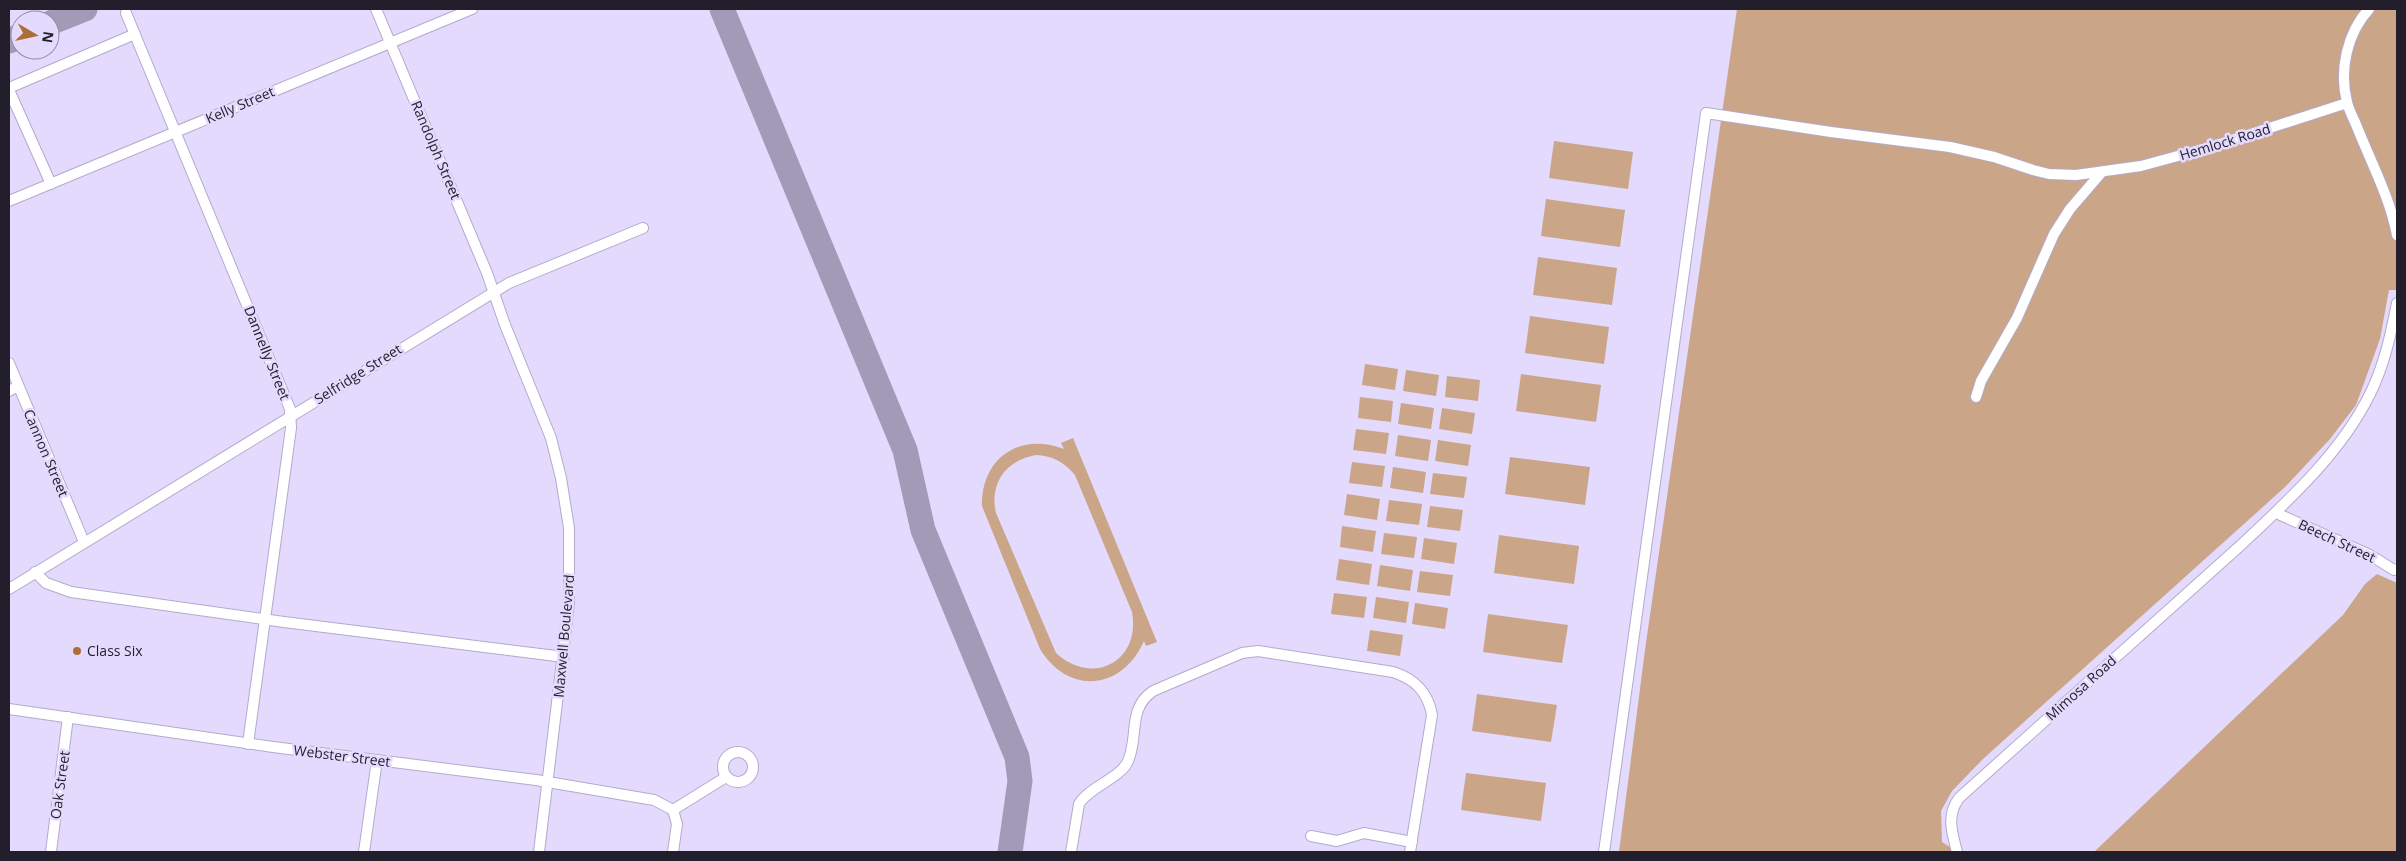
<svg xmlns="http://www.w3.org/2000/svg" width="2406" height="861" font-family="'Open Sans',sans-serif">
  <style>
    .green { fill: #cba588; fill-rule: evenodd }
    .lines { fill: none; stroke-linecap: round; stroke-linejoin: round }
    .taxiway { stroke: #a29ab6; stroke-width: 25 }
    .minor-casing { stroke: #b3aacb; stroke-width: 12 }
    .minor { stroke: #fff; stroke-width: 10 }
    .poi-dot { fill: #ae6d36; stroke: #e3dafd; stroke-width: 2 }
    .labels { text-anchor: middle; stroke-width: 5; stroke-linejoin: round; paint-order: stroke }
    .street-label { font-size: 14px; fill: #221e2b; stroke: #e3dafd }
    .poi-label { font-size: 14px; fill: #221e2b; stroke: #e3dafd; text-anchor: start }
  </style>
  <rect width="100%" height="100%" fill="#e3dafd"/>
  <g class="green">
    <path d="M 1737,9 L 2397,9 L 2397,290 L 2389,290 L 2380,339 L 2356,405 L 2330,439 L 2285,487 L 1983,759 L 1952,791 L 1941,811 L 1942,842 L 1958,852 L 1619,852 L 1645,650 Z"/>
    <path d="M 1554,141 L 1633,152 L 1628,189 L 1549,178 Z"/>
    <path d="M 1546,199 L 1625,210 L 1620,247 L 1541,236 Z"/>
    <path d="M 1538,257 L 1617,268 L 1612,305 L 1533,295 Z"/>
    <path d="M 1530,316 L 1609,327 L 1604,364 L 1525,353 Z"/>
    <path d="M 1365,364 L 1398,369 L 1395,390 L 1362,385 Z"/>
    <path d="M 1406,370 L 1439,375 L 1436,396 L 1403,391 Z"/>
    <path d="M 1521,374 L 1601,385 L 1596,422 L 1516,411 Z"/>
    <path d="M 1447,376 L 1480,380 L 1478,401 L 1445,397 Z"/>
    <path d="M 1360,397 L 1393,401 L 1391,422 L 1358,418 Z"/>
    <path d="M 1401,403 L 1434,408 L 1431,429 L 1398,424 Z"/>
    <path d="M 1442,408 L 1475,413 L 1472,434 L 1439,429 Z"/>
    <path d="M 1356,429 L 1389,433 L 1386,454 L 1353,450 Z"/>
    <path d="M 1398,435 L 1431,440 L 1428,461 L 1395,456 Z"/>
    <path d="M 1073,438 L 1157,642 L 1146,646 L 1144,641 C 1122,691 1068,695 1040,649 L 982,506 C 981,458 1020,432 1064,449 L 1061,443 ZM 1036,455 C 1053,456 1064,462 1075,475 L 1132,612 C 1141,661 1093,687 1056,653 L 996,513 C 989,483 1006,460 1036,455 Z"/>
    <path d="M 1438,440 L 1471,445 L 1468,466 L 1435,461 Z"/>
    <path d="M 1510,457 L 1590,467 L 1585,505 L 1505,494 Z"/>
    <path d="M 1352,462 L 1385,466 L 1382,487 L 1349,483 Z"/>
    <path d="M 1393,467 L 1426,472 L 1423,493 L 1390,488 Z"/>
    <path d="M 1433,473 L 1467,477 L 1464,498 L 1430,494 Z"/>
    <path d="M 1347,494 L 1380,499 L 1377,520 L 1344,515 Z"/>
    <path d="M 1389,500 L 1422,504 L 1419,525 L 1386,521 Z"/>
    <path d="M 1430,506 L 1463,510 L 1460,531 L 1427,527 Z"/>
    <path d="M 1342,526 L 1376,531 L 1373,552 L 1340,547 Z"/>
    <path d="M 1384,533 L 1417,537 L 1414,558 L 1381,554 Z"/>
    <path d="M 1499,535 L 1579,546 L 1574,584 L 1494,573 Z"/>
    <path d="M 1424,538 L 1457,543 L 1454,564 L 1421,559 Z"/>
    <path d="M 1339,559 L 1372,564 L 1369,585 L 1336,580 Z"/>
    <path d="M 1380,565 L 1413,570 L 1410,591 L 1377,586 Z"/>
    <path d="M 1420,571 L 1453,575 L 1450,596 L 1417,592 Z"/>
    <path d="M 2377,574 L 2397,583 L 2397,852 L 2094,852 L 2343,615 L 2365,584 Z"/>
    <path d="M 1334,593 L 1367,597 L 1364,618 L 1331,614 Z"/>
    <path d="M 1376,597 L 1409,602 L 1406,623 L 1373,618 Z"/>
    <path d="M 1415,603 L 1448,608 L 1445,629 L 1412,624 Z"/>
    <path d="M 1488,614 L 1568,625 L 1562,663 L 1483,652 Z"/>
    <path d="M 1370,630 L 1403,635 L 1400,656 L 1367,651 Z"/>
    <path d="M 1477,694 L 1557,705 L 1551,742 L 1472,731 Z"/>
    <path d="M 1466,773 L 1546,783 L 1541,821 L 1461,810 Z"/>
  </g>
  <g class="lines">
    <g class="taxiway">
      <path d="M 722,9 L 905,450 L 923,530 L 1017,757 L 1020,781 L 1010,852"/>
      <path d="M 50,23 L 85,9"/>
      <path d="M 9,41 L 20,36"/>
    </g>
    <g class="minor-casing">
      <g id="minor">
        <path d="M 376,9 L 487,273 L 505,325 L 551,438 L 561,478 L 569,528 L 569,603 L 539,852"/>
        <path d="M 2369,9 C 2347,33 2339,70 2347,102 C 2349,111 2354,119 2357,127 C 2371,162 2390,198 2397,235"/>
        <path d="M 126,13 L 290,409 L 291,428 L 248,744"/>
        <path d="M 9,88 L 135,34"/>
        <path d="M 9,90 L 51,184"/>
        <path d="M 9,201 L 472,9"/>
        <path d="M 9,363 L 84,542"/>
        <path d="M 9,391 L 18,386"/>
        <path d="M 1976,397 L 1981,381 L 2017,318 L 2054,234 L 2070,209 L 2101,173"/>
        <path d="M 2276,513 L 2370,555 L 2394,570 L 2397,569"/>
        <path d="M 35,572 L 46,583 L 71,592 L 284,622 L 564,657"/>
        <path d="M 9,589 L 509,283 L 643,228"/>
        <path d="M 9,709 L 273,747 L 536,780 L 654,800 L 673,810"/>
        <circle cx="738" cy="767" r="15"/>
        <path d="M 673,810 L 726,777"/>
        <path d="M 673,810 L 677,824 L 673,852"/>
        <path d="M 1311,836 L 1337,841 L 1364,833 L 1412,842"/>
        <path d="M 51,852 L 68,717"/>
        <path d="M 364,852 L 377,760"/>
        <path d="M 1071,852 L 1079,804 C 1089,787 1121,778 1128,761 C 1139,736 1127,709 1153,691 L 1242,653 L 1258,651 L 1393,672 C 1415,679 1428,692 1432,715 L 1410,852"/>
        <path d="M 1604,852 L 1706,113 L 1831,132 L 1950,147 L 1994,157 L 2033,170 L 2049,174 L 2076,175 L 2141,166 L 2211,147 L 2347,103"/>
        <path d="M 1957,852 C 1952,832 1946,816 1959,798 L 2241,545 C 2288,501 2341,453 2370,394 C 2384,366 2391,334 2397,303"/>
      </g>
    </g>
    <use href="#minor" class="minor"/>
  </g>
  <circle class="poi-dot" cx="77" cy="651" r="5"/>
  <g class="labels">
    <g class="street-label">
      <text transform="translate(240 105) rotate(-23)" y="5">Kelly Street</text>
      <text transform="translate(2225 142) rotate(-17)" y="5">Hemlock Road</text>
      <text transform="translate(436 150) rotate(67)" y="5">Randolph Street</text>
      <text transform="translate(267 353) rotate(68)" y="5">Dannelly Street</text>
      <text transform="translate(358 374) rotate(-32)" y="5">Selfridge Street</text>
      <text transform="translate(46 453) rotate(67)" y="5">Cannon Street</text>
      <text transform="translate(2337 541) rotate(25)" y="5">Beech Street</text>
      <text transform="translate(564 636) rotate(-85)" y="5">Maxwell Boulevard</text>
      <text transform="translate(2081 688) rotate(-42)" y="5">Mimosa Road</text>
      <text transform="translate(342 756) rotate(7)" y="5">Webster Street</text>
      <text transform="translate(60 785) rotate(-82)" y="5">Oak Street</text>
    </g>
    <g class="poi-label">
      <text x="87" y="656">Class Six</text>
    </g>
  </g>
  <rect width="2406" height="861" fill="none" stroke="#221e2b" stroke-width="20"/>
  <g transform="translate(35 35) rotate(99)"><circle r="24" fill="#e3dafd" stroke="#968fa9"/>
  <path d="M0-4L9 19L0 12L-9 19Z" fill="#ae6d36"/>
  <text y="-8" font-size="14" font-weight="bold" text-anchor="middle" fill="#221e2b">N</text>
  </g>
</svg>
